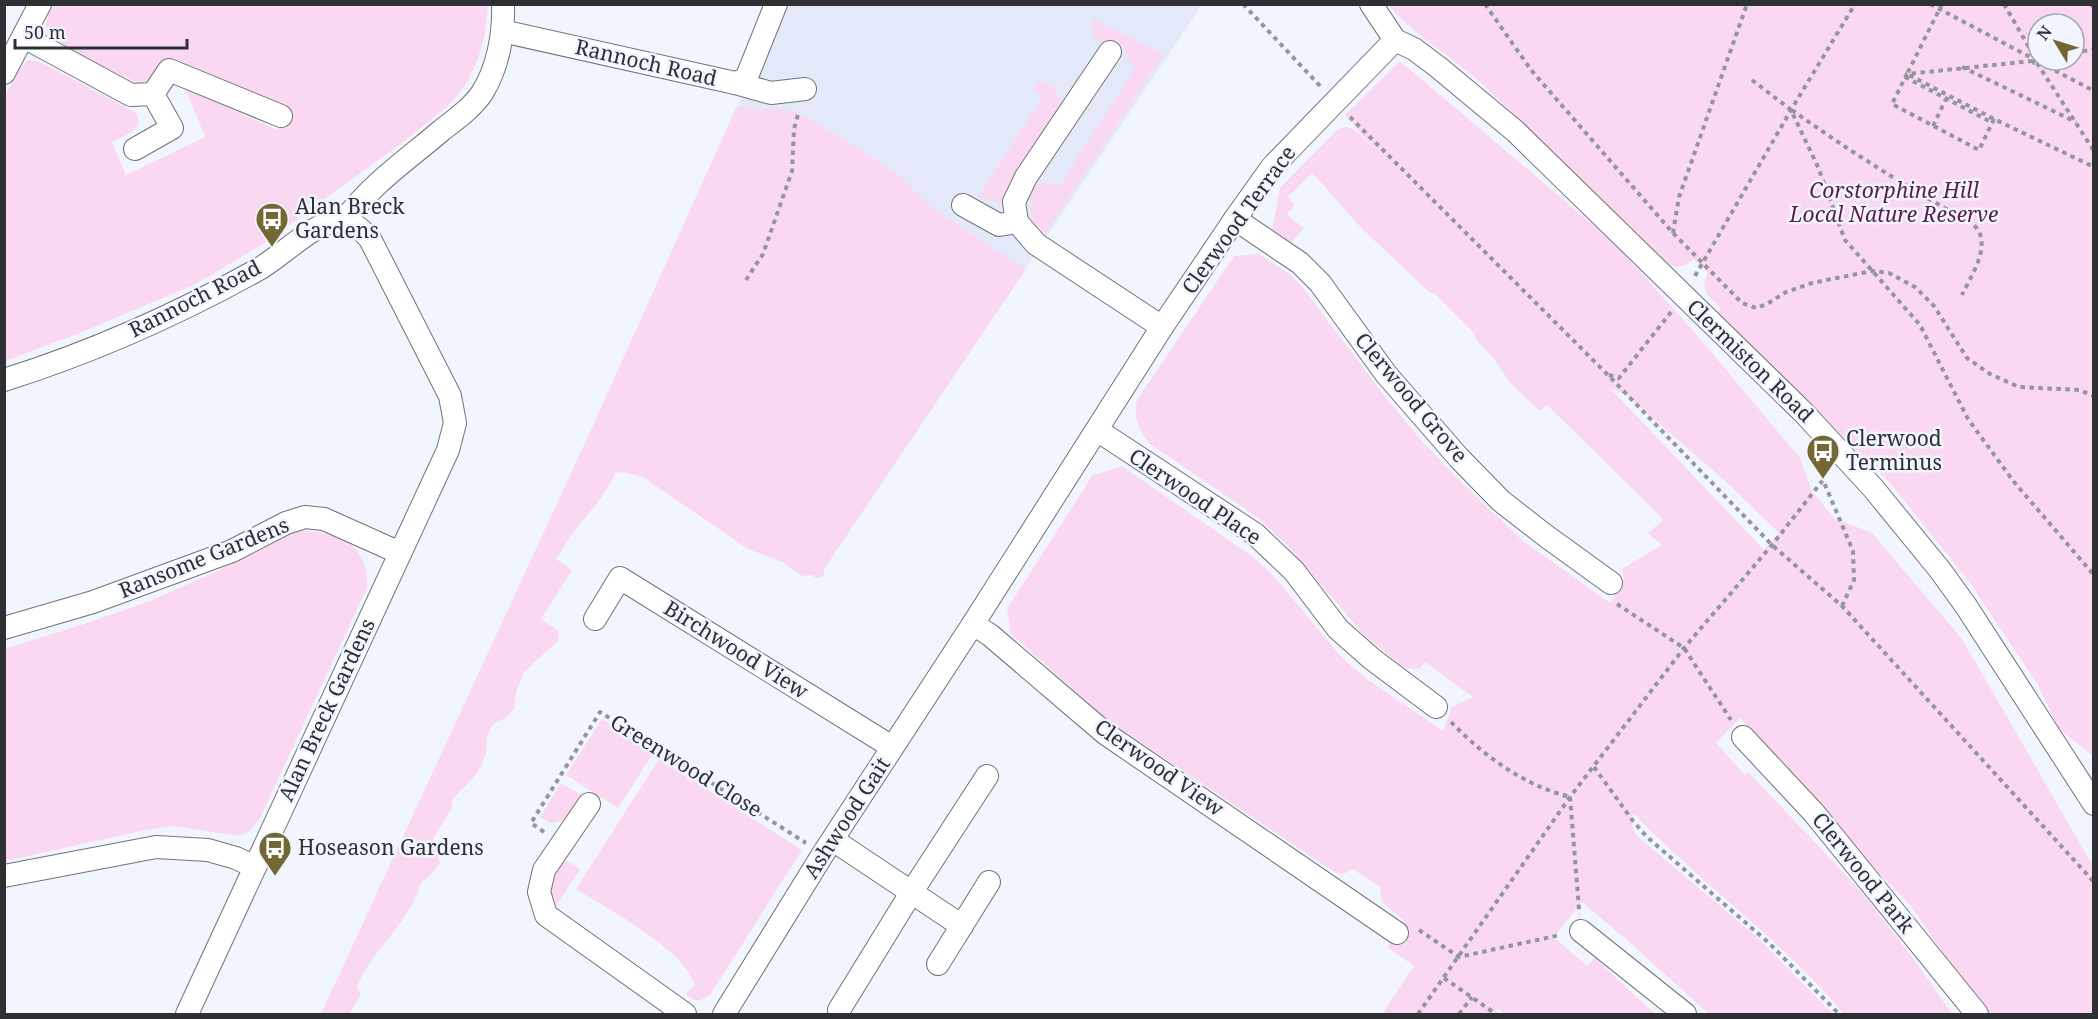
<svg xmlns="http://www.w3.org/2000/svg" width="2098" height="1019" font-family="'Noto Serif',serif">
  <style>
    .built { fill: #e3e9f9 }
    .green { fill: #fbd8f1; fill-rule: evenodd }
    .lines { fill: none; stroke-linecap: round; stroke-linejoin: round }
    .minor-casing { stroke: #70737b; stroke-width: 24 }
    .path { stroke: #93969c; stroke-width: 4; stroke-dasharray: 4.5 4.5; stroke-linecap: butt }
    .minor { stroke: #fff; stroke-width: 22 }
    .labels { text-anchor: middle; stroke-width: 5; stroke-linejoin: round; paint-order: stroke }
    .street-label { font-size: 21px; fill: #2e3033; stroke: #f1f5fe }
    .park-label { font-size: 21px; font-style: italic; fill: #5c1a50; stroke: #f1f5fe }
    .poi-label { font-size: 21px; fill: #2e3033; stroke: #f1f5fe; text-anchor: start }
  </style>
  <rect width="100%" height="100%" fill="#f1f5fe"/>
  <path class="built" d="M 786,5 L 1202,5 L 824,569 L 596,419 L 737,106 L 753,79 Z"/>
  <g class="green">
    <path d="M 52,5 L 488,5 L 485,34 L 478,59 L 467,83 L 449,105 L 406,140 L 260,246 L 196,284 L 80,333 L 5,361 L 4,98 L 19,70 L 28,60 L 40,62 L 135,112 C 148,129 123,136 112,142 L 126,175 L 205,137 L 185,88 L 277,130 L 284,110 L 161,61 L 151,82 L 140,84 L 59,46 C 42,32 44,23 52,5 Z"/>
    <path d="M 1388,5 L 2093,5 L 2093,756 L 2059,729 L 2038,685 L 1970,583 L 1890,483 L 1716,314 L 1721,308 C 1708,295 1699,291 1708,273 L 1694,259 C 1682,267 1678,270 1665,262 C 1603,204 1545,142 1482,84 C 1452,56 1415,36 1388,5 ZM 2038,24 L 2074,24 L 2074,60 L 2038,60 Z"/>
    <path d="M 1093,19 L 1164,54 L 1044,235 C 1028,223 1023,193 1043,182 L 1060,185 L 1136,67 L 1128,61 C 1127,45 1117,37 1102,43 L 1093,37 Z"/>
    <path d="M 1400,61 L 1611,240 L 1691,328 L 1800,458 L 1812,491 L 1834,518 L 1872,533 L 1962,639 L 2093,866 L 2093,1014 L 1991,1014 L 1962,982 L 1946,957 L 1910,905 L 1868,862 L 1834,819 L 1740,718 L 1716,743 L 1745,775 L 1748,772 L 1859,889 L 1912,957 L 1952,1014 L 1844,1014 C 1782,940 1701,884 1634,814 L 1630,818 L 1636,835 L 1757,937 L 1833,1014 L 1709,1014 L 1635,947 L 1582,902 L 1580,904 L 1581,931 L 1578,907 L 1554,937 L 1587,966 L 1595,958 L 1655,1014 L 1504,1014 L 1495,1007 L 1498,1014 L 1382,1014 L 1414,966 L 1387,947 L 1405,921 L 1385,905 L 1381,899 L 1380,887 L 1353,869 L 1343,874 L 1334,872 L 1109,721 L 1011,634 L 1007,609 L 1092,476 L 1122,466 L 1253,557 L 1273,575 L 1343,659 L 1368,680 L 1443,731 L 1452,707 L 1473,697 L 1425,662 L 1420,668 L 1406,669 L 1365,636 L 1287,545 L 1257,517 L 1149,443 C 1138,429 1133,417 1137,400 L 1234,256 L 1259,254 L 1291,275 L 1303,288 L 1383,394 L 1420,439 L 1459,480 L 1523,541 L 1610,603 L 1624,579 L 1622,569 L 1662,545 L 1648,533 L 1663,520 L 1658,514 L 1547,405 L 1540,411 L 1511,384 L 1494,359 L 1477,341 L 1474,333 L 1435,294 L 1429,292 C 1401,264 1369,238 1343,208 C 1333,196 1323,184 1312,173 L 1288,197 L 1295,205 L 1287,214 L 1304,229 L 1291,242 L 1272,230 L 1280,188 L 1337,130 C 1352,119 1364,140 1374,149 L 1345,115 ZM 1610,388 L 1626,395 L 1723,479 L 1779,533 L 1764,550 Z"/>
    <path d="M 1039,78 L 1054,88 L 1065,106 L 1008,199 L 1000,202 L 978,197 L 1043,97 L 1032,89 Z"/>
    <path d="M 737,106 L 755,110 L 784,109 L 811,119 L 901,176 L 915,191 L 934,209 L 1026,269 L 824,569 L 824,576 L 816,578 L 812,575 L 802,576 L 782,562 L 748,549 L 643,477 L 624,472 L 615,473 C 605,496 595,505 580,524 C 571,534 564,547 556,559 L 572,570 L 541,619 L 559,631 L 558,641 L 524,672 L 516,693 L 514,709 L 505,718 L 493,724 L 487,737 L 486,753 L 481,766 L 474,777 L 452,800 L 452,808 L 433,839 L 440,863 L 429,877 L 421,883 C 409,924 372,949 357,987 L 361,995 L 349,1014 L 321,1014 L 596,419 Z"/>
    <path d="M 302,530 C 339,533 370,545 367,588 L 260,818 L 250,831 L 239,836 L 173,826 L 146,830 L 5,861 L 4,649 L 87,623 L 150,601 L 226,567 L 276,539 Z"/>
    <path d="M 602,719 L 654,752 L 618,808 L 566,775 Z"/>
    <path d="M 659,759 L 802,850 L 710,995 L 699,1001 L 692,999 L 686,994 L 695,984 C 683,949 608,909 576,889 Z"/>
    <path d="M 561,783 L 582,795 L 565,820 L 551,823 L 540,817 Z"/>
    <path d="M 565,860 L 580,869 L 557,905 C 544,888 555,874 565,860 Z"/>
  </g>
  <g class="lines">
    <g class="minor-casing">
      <g id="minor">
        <path d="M 1371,4 L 1395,40 L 1414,49 L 1438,67 L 1515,131 L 1804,413 L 1873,488 L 1940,570 L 1966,606 L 2094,804"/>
        <path d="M 502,31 L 735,83 L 746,79 L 776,4"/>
        <path d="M 24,37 L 131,95 L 153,94 L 169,70 L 281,116"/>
        <path d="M 1110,52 L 1026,177 L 1014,202 L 1017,222 L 1036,244 L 1162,327"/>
        <path d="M 4,73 L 40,4"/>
        <path d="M 735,83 L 771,93 L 805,89"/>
        <path d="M 135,149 L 172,128 L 153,94"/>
        <path d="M 963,205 L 999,225 L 1017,222"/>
        <path d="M 1235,219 L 1300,263 L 1320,283 L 1386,374 L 1459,458 L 1501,501 L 1546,536 L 1611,583"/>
        <path d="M 344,221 C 370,185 408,159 442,130 C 456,119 472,108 482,93 C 498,68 504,34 503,4"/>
        <path d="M 4,380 C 93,352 178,314 259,269 C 280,257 313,224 336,221 C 351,219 361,229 370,239 L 450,396 L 455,423 L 448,450 L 187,1014"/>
        <path d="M 1097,430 L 1255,534 L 1294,571 L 1338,629 L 1372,659 L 1436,707"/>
        <path d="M 595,619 L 620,578 L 892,747"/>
        <path d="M 973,624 L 990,635 L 1106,734 L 1397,933"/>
        <path d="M 4,628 L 93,602 L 232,551 L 286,523 L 305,517 L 324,519 L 400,553"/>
        <path d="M 1743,737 L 1814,813 L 1977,1014"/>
        <path d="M 589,804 L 544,870 L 539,892 L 546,915 L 685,1014"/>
        <path d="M 833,840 L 962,926"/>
        <path d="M 4,876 L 156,847 L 208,850 L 236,858 L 255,867"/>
        <path d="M 1581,931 L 1685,1014"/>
        <path d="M 938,964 L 989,882"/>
        <path d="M 839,1010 L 911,893 L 987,776"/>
        <path d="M 724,1014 L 823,854 L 973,624 L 1162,327 L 1235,219 L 1272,167 L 1395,40"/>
      </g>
    </g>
    <g class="path">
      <path d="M 1243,4 L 1320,86"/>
      <path d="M 1485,4 L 1531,70 L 1673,233 L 1742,303 L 1756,308 L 1767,304 L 1786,292 L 1812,283 L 1872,271 L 1889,273 L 1915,287 L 1934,306 L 1967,358 L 1990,374 L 2019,387 L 2079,390 L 2094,396"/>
      <path d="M 1930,4 L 2032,58 L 2034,63 L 2037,63 L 2039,60"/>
      <path d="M 1942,4 L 1907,74 L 1994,119 L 2094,167"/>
      <path d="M 2004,4 L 2034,56"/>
      <path d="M 2090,4 L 2094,7"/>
      <path d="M 2074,53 L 2094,49"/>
      <path d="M 2039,62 L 2094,91"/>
      <path d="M 2037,63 L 2094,151"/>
      <path d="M 1962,67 L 2076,122"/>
      <path d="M 1905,77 L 1993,123"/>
      <path d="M 1752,80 L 1791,110 L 1818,167 L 1845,240 L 1920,325 L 1968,419 L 2014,482 L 2094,575"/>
      <path d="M 1792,110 C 1842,146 1894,179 1948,210 C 1954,214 1962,216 1968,220 C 1973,223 1978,229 1980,234 C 1987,253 1970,278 1962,295"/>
      <path d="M 1350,117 L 1608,375 L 1772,545 L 1842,606 L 2094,882"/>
      <path d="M 1994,119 L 1979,150 L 1892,104 L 1907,74 L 2032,61"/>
      <path d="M 1933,126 L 1946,99"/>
      <path d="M 1673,233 L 1679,197 L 1747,4"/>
      <path d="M 1695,276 L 1791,110 L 1855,4"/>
      <path d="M 746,280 L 763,254 L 792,171 L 794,129 L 799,111"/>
      <path d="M 1609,375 L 1619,378 L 1671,312"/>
      <path d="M 1617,604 L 1684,648 L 1731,720"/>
      <path d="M 1451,722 C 1484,756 1523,785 1570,797"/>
      <path d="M 1594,767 L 1633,821 L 1647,837 L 1769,943 L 1839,1014"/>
      <path d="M 1570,797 L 1579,909"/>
      <path d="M 544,832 L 531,823 L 600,712 L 806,843"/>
      <path d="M 1419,930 L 1459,957 L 1560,935"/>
      <path d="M 1444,978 L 1496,1014"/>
      <path d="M 1418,1014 L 1570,797 L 1684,648 L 1772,545 L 1823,480 L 1853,551 L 1854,580 L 1842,606"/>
      <path d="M 1459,1014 L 1472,997"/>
    </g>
    <use href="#minor" class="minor"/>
  </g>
  <defs>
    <g id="bus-pin" transform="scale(1.725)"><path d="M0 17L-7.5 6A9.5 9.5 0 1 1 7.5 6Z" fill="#736734" stroke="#f1f5fe"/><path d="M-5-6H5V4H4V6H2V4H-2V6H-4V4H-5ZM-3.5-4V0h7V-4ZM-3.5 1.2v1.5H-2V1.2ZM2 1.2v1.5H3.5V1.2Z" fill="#fff"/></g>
  </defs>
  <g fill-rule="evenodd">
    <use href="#bus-pin" x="272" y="219"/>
    <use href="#bus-pin" x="1823" y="451"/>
    <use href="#bus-pin" x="275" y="848"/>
  </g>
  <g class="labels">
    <g class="street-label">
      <text transform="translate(646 63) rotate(13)" y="7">Rannoch Road</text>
      <text transform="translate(1239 220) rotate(-54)" y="7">Clerwood Terrace</text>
      <text transform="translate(195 299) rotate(-27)" y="7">Rannoch Road</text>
      <text transform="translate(1750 361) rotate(44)" y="7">Clermiston Road</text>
      <text transform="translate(1411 398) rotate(50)" y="7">Clerwood Grove</text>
      <text transform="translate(1195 497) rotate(34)" y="7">Clerwood Place</text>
      <text transform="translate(204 558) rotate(-22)" y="7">Ransome Gardens</text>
      <text transform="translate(736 650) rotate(32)" y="7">Birchwood View</text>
      <text transform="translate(327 710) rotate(-65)" y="7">Alan Breck Gardens</text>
      <text transform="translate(686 766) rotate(32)" y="7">Greenwood Close</text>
      <text transform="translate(1159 768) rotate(35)" y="7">Clerwood View</text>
      <text transform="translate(847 818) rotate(-57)" y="7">Ashwood Gait</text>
      <text transform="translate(1863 873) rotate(51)" y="7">Clerwood Park</text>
    </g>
    <g class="park-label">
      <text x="1894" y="198">Corstorphine Hill<tspan x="1894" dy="24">Local Nature Reserve</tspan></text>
    </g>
    <g class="poi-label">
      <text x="295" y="214">Alan Breck<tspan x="295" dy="24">Gardens</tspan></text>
      <text x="1846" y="446">Clerwood<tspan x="1846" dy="24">Terminus</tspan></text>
      <text x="298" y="855">Hoseason Gardens</text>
    </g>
  </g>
  <rect width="2098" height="1019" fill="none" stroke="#2e3033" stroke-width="12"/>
  <g transform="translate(2056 42) rotate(308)"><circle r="28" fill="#f1f5fe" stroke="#a3a6ad" stroke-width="1.5"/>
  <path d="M0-4.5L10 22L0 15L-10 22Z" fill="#736734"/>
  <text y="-9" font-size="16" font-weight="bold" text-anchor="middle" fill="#2e3033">N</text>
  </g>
  <path d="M15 39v9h172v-9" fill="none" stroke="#2e3033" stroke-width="3"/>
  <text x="24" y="39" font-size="18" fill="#2e3033" stroke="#f1f5fe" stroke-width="4.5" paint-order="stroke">50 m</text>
</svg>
